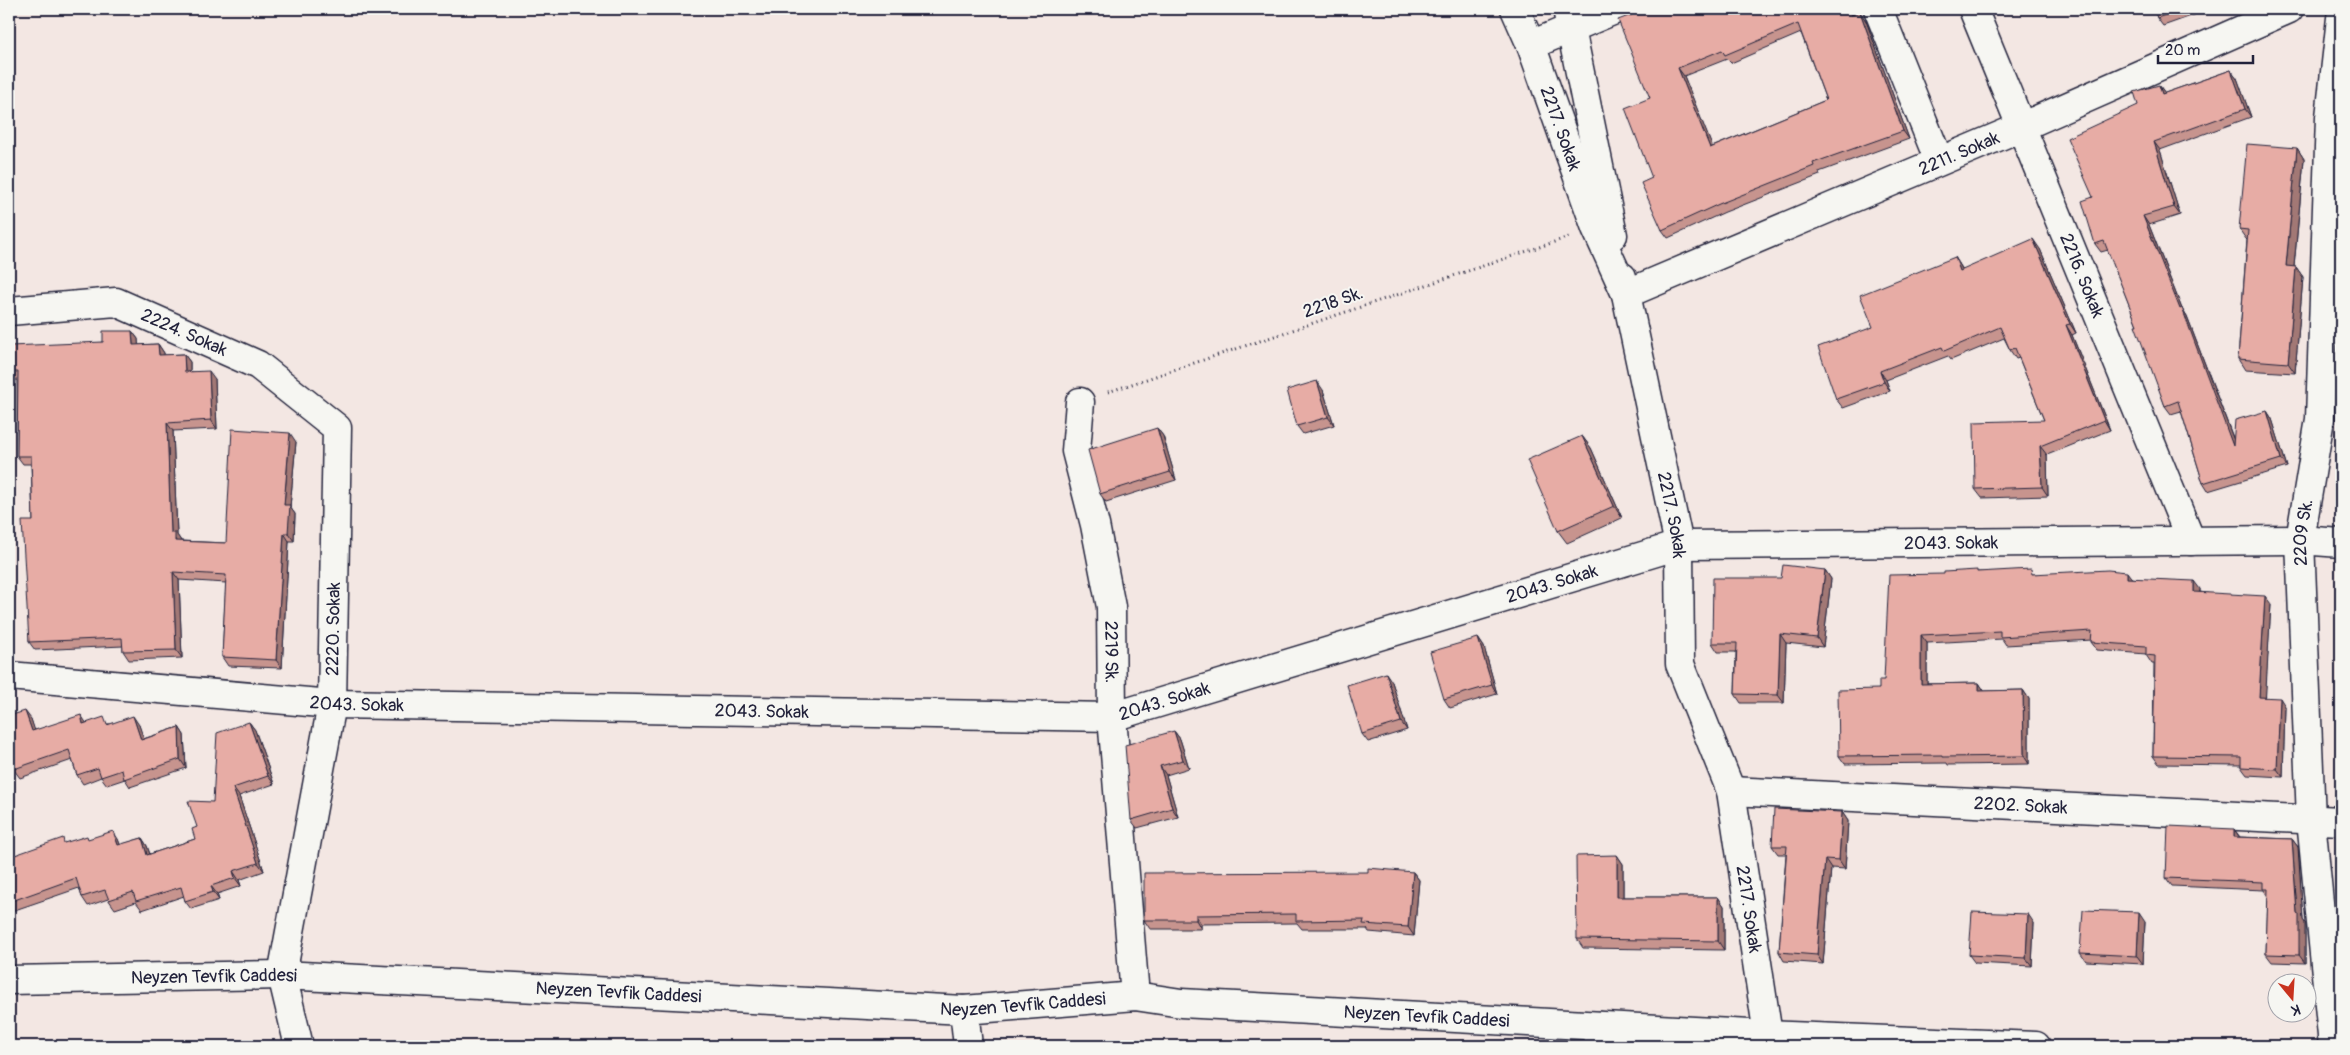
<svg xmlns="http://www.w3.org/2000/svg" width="2350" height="1055" font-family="Pangolin,sans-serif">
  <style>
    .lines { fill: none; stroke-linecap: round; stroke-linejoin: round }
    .street-casing { stroke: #22223b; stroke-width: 31 }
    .secondary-casing { stroke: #22223b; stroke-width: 31 }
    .path { stroke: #22223b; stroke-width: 3; stroke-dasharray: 1 4; stroke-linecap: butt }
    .street { stroke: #f6f6f2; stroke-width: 28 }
    .secondary { stroke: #f6f6f2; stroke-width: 28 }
    .wall { fill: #c7948e; stroke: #22223b; fill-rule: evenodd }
    .shaded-wall { fill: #a27874; stroke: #22223b }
    .building { fill: #e7aca5; stroke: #22223b; fill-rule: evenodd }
    .labels { text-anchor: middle; stroke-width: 4; stroke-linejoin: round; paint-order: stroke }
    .street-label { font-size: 18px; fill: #22223b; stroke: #f6f6f2 }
  </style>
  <rect width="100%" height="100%" fill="#f3e7e3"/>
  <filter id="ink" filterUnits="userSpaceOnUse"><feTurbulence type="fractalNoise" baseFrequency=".02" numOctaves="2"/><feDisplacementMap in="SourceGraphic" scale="10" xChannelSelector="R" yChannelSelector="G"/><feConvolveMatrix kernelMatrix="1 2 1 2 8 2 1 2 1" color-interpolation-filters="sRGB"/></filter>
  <g filter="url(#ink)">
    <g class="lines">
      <g class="street-casing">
        <g id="street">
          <path id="s1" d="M 1515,9 L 1531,45 L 1596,228 L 1626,294 L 1679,545 L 1680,664 L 1731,791 L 1768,1035"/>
          <path d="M 1567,9 L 1613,235"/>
          <path d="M 1878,9 L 1939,161"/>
          <path id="s2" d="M 1973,9 L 2191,541"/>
          <path d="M 1531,45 L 1617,9"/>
          <path id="s3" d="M 1622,277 L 1626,294 L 2021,127 L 2289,9"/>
          <path id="s4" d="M 9,311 L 116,302 L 258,365 L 337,428 L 332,704 L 282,975 L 299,1046"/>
          <path id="s5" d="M 1080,402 L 1076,451 L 1095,525 L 1111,607 L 1112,717 L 1135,996"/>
          <path id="s6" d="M 9,676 L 332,704 L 1112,717 L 1679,545 L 2300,540 L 2341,543"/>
          <path id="s7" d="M 1731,791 L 2341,821"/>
          <path d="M 964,1010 L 968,1046"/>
          <path d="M 1597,1046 L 1600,1026"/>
          <path id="s8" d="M 2333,1046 L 2311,820 L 2300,540 L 2320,419 L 2330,117 L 2341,18"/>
        </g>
      </g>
      <g class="secondary-casing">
        <g id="secondary">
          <path id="s9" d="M 9,980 L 282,975 L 964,1010 L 1135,996 L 1181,1003 L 1768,1035 L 2036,1046"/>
        </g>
      </g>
      <path class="path" d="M 1108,392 L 1569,237"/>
      <use href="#street" class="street"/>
      <use href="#secondary" class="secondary"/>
    </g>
    <g class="wall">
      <path d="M 1647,9 L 1851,9 L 1853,15 L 1860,12 L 1866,21 L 1909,139 L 1819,172 L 1820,175 L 1725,212 L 1668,238 L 1662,230 L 1652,178 ZM 1801,33 L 1826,100 L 1712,147 L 1684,76 L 1727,59 L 1731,63 Z"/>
      <path d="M 2154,9 L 2195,9 L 2197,14 L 2163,26 L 2157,18 Z"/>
      <path d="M 2231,70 L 2237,78 L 2251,117 L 2160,150 L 2180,215 L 2149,225 L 2182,309 L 2187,317 L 2234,440 L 2267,411 L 2272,419 L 2287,467 L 2208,491 L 2203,483 L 2181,411 L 2171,414 L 2165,406 L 2137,325 L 2108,250 L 2101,252 L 2095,244 L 2138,105 L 2159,85 L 2165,93 Z"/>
      <path d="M 2297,148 L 2304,159 L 2294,267 L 2296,267 L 2303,277 L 2295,373 L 2245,370 L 2238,359 L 2247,240 L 2246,239 L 2239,229 Z"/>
      <path d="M 2040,249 L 2076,333 L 2072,335 L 2110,430 L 2047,455 L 2048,496 L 1982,498 L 1975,489 L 2044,420 L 2019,358 L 2016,359 L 2010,350 L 2004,338 L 1951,360 L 1948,356 L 1886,380 L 1890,391 L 1843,408 L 1836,399 L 1873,327 L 1955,257 L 1963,270 Z"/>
      <path d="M 132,331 L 138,339 L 138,345 L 158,344 L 164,353 L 164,355 L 184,354 L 190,362 L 190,371 L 215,379 L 217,429 L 173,431 L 177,535 L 181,541 L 226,543 L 296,442 L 290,507 L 295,514 L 294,541 L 289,541 L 282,668 L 228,666 L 222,657 L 226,583 L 179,580 L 182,658 L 129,660 L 123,651 L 123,646 L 35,650 L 29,642 L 33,521 L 31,464 L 23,464 L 17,456 L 17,381 L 11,372 L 103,342 Z"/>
      <path d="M 1323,390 L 1334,425 L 1303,434 L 1297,426 Z"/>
      <path d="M 1157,428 L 1163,436 L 1176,480 L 1106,502 L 1100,494 Z"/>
      <path d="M 1582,436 L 1591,448 L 1622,518 L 1567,543 L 1558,531 Z"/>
      <path d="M 1825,570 L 1831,579 L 1823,647 L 1786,643 L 1784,703 L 1741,703 L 1735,694 L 1736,652 L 1718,652 L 1712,643 L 1781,578 Z"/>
      <path d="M 1979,572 L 2132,578 L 2200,589 L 2200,592 L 2271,604 L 2265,697 L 2285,706 L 2283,777 L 2247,775 L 2241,767 L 2241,765 L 2159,764 L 2153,756 L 2154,664 L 2152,664 L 2146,655 L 2146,654 L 2097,650 L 2091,642 L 2092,640 L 2006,645 L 2002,639 L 1927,643 L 1927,684 L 1979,683 L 1984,691 L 2023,690 L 2029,699 L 2029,764 L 1948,765 L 1947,763 L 1845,764 L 1839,756 L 1879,689 L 1944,574 Z"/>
      <path d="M 1478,638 L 1484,647 L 1497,694 L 1450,708 L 1444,699 Z"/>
      <path d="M 1392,682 L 1407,730 L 1368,742 L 1362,734 Z"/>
      <path d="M 9,716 L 31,719 L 34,730 L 86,723 L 139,725 L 143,739 L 179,727 L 184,735 L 186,768 L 130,787 L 125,779 L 107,785 L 101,777 L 83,784 L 77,775 L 72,760 L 20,778 L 14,770 L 9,772 Z"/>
      <path d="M 249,722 L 255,730 L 274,784 L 239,796 L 264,871 L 239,880 L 241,886 L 217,894 L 219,900 L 191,909 L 185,901 L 184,896 L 142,910 L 136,902 L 115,909 L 108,899 L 88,906 L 82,897 L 79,888 L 9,912 L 9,844 L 15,855 L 66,843 L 90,839 L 118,839 L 120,845 L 142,838 L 147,846 L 150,854 L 195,839 L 197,827 L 213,802 Z"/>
      <path d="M 1174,731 L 1180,739 L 1189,768 L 1166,775 L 1178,817 L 1137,828 L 1131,820 Z"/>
      <path d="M 1842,812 L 1848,821 L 1845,869 L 1831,868 L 1823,964 L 1784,961 L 1779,952 L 1786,854 L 1778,854 L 1772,846 Z"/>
      <path d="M 2234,829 L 2240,837 L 2292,839 L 2298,847 L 2303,920 L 2305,923 L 2305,963 L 2272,962 L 2266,954 L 2268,897 L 2264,890 L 2172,886 L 2166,878 Z"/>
      <path d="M 1617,855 L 1623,864 L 1623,897 L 1718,897 L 1724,906 L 1724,950 L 1583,948 L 1577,939 Z"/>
      <path d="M 1413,872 L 1419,880 L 1414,936 L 1369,932 L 1367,929 L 1302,929 L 1297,923 L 1201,924 L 1201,929 L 1150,929 L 1144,920 Z"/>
      <path d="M 2145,921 L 2143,964 L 2086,961 L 2080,953 Z"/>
      <path d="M 2034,923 L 2032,966 L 1975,963 L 1969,955 Z"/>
    </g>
    <g class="shaded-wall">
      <path d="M 1848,9 L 1851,9 L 1857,24 L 1851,15 Z"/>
      <path d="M 1860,12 L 1866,21 L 1909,139 L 1903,131 Z"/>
      <path d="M 1678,68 L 1684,76 L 1716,156 L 1710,148 Z"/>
      <path d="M 2231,70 L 2237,78 L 2251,117 L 2245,109 Z"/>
      <path d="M 2159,85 L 2165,93 L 2162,94 Z"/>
      <path d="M 2154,142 L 2160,150 L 2180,215 L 2174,207 Z"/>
      <path d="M 2297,148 L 2304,159 L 2293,277 L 2286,266 Z"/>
      <path d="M 2143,216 L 2149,225 L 2182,309 L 2187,317 L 2239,454 L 2233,446 Z"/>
      <path d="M 2033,239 L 2040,249 L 2076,333 L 2070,324 Z"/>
      <path d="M 1955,257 L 1961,267 L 1967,280 L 1960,271 Z"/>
      <path d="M 2296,267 L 2303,277 L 2295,373 L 2288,363 Z"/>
      <path d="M 2066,325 L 2072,335 L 2110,430 L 2104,420 Z"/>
      <path d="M 132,331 L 138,339 L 139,353 L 133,345 Z"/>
      <path d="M 158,344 L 164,353 L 164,363 L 159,355 Z"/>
      <path d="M 184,354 L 190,362 L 190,380 L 185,372 Z"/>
      <path d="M 209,371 L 215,379 L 217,429 L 211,420 Z"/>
      <path d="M 1880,371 L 1886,380 L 1890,391 L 1884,382 Z"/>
      <path d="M 1317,381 L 1323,390 L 1334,425 L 1328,417 Z"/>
      <path d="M 2267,411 L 2272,419 L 2287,467 L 2281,459 Z"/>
      <path d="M 167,423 L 173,431 L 177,535 L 181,541 L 181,549 L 171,533 Z"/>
      <path d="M 1157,428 L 1163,436 L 1176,480 L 1170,472 Z"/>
      <path d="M 290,433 L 296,442 L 290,507 L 295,514 L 294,541 L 288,533 L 284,505 Z"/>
      <path d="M 1582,436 L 1591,448 L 1622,518 L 1614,506 Z"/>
      <path d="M 2040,446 L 2047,455 L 2048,496 L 2042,487 Z"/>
      <path d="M 284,533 L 289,541 L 282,668 L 276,660 Z"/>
      <path d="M 1825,570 L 1831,579 L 1823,647 L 1817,638 Z"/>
      <path d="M 173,572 L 179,580 L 182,658 L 176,650 Z"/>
      <path d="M 2127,572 L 2133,580 L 2127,578 Z"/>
      <path d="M 2194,581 L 2200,589 L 2199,600 L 2194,592 Z"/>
      <path d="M 2265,596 L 2271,604 L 2265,706 L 2259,697 Z"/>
      <path d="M 1780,634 L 1786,643 L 1784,703 L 1778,695 Z"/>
      <path d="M 1921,635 L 1927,643 L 1927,693 L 1921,684 Z"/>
      <path d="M 1478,638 L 1484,647 L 1497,694 L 1492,685 Z"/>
      <path d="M 1386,673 L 1392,682 L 1407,730 L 1401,722 Z"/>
      <path d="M 1979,683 L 1985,692 L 1979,691 Z"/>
      <path d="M 2023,690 L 2029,699 L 2029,764 L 2024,756 Z"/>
      <path d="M 2280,698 L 2285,706 L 2283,777 L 2277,769 Z"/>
      <path d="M 25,711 L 31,719 L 38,740 L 32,731 Z"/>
      <path d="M 81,715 L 87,724 L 83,724 Z"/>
      <path d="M 133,716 L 139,725 L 147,748 L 141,740 Z"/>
      <path d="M 249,722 L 255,730 L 274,784 L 268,776 Z"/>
      <path d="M 179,727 L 184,735 L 186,768 L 180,759 Z"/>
      <path d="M 1174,731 L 1180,739 L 1189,768 L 1183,760 Z"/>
      <path d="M 1160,766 L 1166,775 L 1178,817 L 1172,808 Z"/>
      <path d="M 233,788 L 239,796 L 264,871 L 258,863 Z"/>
      <path d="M 1842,812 L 1848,821 L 1845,869 L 1839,860 Z"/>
      <path d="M 2234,829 L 2240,838 L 2234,837 Z"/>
      <path d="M 113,831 L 118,839 L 124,854 L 118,845 Z"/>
      <path d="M 142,838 L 147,846 L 153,863 L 147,855 Z"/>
      <path d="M 2292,839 L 2298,847 L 2303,920 L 2305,923 L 2305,963 L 2299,955 L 2297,914 Z"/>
      <path d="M 9,844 L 14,852 L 18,864 L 12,856 Z"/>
      <path d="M 1617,855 L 1623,864 L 1623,906 L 1617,897 Z"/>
      <path d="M 1825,859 L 1831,868 L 1823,964 L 1817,955 Z"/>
      <path d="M 233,871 L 239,880 L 241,886 L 235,878 Z"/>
      <path d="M 1413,872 L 1419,880 L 1414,936 L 1408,927 Z"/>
      <path d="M 211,886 L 217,894 L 219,900 L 213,892 Z"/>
      <path d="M 1718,897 L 1724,906 L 1724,950 L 1718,941 Z"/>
      <path d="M 2139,912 L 2145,921 L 2143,964 L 2137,956 Z"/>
      <path d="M 2028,914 L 2034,923 L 2032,966 L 2026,958 Z"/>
      <path d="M 1196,915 L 1201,924 L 1201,929 L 1196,920 Z"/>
    </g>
    <g class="building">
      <path d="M 1647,9 L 1848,9 L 1851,15 L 1860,12 L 1903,131 L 1813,163 L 1814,166 L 1719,204 L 1662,230 L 1641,183 L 1652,178 L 1625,108 L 1650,98 L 1618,20 ZM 1798,24 L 1826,100 L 1710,148 L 1678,68 L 1722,50 L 1725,55 Z"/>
      <path d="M 2154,9 L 2183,9 L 2157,18 Z"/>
      <path d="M 2231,70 L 2245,109 L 2154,142 L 2174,207 L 2143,216 L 2180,309 L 2182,308 L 2233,446 L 2235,420 L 2267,411 L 2281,459 L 2203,483 L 2178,401 L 2165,406 L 2135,325 L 2137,325 L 2104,241 L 2095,244 L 2082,201 L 2093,197 L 2067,138 L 2138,105 L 2134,92 L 2159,85 L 2162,94 Z"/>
      <path d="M 2247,144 L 2297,148 L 2286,266 L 2296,267 L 2288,363 L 2238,359 L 2248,230 L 2239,229 Z"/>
      <path d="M 2033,239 L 2070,324 L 2066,325 L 2104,420 L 2040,446 L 2042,487 L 1975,489 L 1974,422 L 2044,420 L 2015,348 L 2010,350 L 2000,327 L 1944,351 L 1942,347 L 1880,371 L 1884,382 L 1836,399 L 1818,347 L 1873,327 L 1860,295 L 1955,257 L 1960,271 Z"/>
      <path d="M 103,331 L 132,331 L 133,345 L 158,344 L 159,355 L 184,354 L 185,372 L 209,371 L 211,420 L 167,423 L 171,533 L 175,533 L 175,541 L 226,543 L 232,429 L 290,433 L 284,505 L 290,505 L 288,533 L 284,533 L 276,660 L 222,657 L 226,575 L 173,572 L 176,650 L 123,651 L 122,638 L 29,642 L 22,521 L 33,521 L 31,456 L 17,456 L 18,372 L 11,372 L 10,346 L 103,342 Z"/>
      <path d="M 1317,381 L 1328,417 L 1297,426 L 1287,390 Z"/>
      <path d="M 1157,428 L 1170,472 L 1100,494 L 1088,450 Z"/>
      <path d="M 1582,436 L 1614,506 L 1558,531 L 1527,460 Z"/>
      <path d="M 1783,565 L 1825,570 L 1817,638 L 1780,634 L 1778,695 L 1735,694 L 1737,643 L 1712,643 L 1713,578 L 1781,578 Z"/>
      <path d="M 2031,569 L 2032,574 L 2108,570 L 2127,572 L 2127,578 L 2194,581 L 2194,592 L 2265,596 L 2259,697 L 2280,698 L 2277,769 L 2241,767 L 2241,757 L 2153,756 L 2155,656 L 2146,655 L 2146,646 L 2091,642 L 2092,631 L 2000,637 L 2000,631 L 1921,635 L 1921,684 L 1979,683 L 1979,691 L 2023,690 L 2024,756 L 1942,757 L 1942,755 L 1839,756 L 1838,690 L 1879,689 L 1879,680 L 1884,680 L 1889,575 L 1944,574 L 1944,572 L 1977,570 L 1977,572 Z"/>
      <path d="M 1478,638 L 1492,685 L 1444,699 L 1430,652 Z"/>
      <path d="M 1386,673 L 1401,722 L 1362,734 L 1347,685 Z"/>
      <path d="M 25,711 L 32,731 L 81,715 L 83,724 L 104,717 L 107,725 L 133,716 L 141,740 L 179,727 L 180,759 L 124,779 L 122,770 L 101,777 L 98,768 L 77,775 L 69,750 L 14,769 L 11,761 L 9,761 L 9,716 Z"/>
      <path d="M 249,722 L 268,776 L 233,788 L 258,863 L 233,871 L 235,878 L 211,886 L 213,892 L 185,901 L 181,887 L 136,901 L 133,892 L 109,900 L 105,890 L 82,897 L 76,878 L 9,902 L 9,845 L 12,856 L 63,838 L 64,843 L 87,836 L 88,839 L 113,831 L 118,845 L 142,838 L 147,855 L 195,839 L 192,829 L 197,827 L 188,801 L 213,802 L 217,733 Z"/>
      <path d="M 1174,731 L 1183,760 L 1160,766 L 1172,808 L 1131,820 L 1125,745 Z"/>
      <path d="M 1774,809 L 1842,812 L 1839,860 L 1825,859 L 1817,955 L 1779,952 L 1787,846 L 1772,846 Z"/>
      <path d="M 2168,826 L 2234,829 L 2234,837 L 2292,839 L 2297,914 L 2299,914 L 2299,955 L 2266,954 L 2268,889 L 2263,889 L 2263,882 L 2166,878 Z"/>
      <path d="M 1617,855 L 1617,897 L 1718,897 L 1718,941 L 1577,939 L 1576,856 Z"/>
      <path d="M 1368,868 L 1413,872 L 1408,927 L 1363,924 L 1364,920 L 1296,921 L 1296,914 L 1196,915 L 1196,920 L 1144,920 L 1144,873 L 1368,872 Z"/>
      <path d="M 2083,910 L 2139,912 L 2137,956 L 2080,953 Z"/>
      <path d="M 1972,912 L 2028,914 L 2026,958 L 1969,955 Z"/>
      <path d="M 1425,1042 L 1425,1046 L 1375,1046 L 1375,1043 Z"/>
    </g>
  </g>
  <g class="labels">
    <g class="street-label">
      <text dy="6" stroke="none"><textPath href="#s1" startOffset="128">2217. Sokak</textPath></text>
      <text dy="6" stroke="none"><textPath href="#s3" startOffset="379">2211. Sokak</textPath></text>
      <text dy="6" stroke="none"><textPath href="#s2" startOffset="288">2216. Sokak</textPath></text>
      <text transform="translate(1333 302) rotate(-19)" y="6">2218 Sk.</text>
      <text dy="6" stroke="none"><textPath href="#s4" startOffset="182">2224. Sokak</textPath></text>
      <text dy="6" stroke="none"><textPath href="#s1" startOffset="532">2217. Sokak</textPath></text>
      <text dy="6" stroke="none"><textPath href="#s8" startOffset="515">2209 Sk.</textPath></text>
      <text dy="6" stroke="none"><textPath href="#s6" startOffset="1969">2043. Sokak</textPath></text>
      <text dy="6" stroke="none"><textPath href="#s6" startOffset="1564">2043. Sokak</textPath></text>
      <text transform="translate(333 629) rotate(-89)" y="6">2220. Sokak</text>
      <text dy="6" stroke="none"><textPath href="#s5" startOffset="254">2219 Sk.</textPath></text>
      <text dy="6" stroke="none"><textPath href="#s6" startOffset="1159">2043. Sokak</textPath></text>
      <text dy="6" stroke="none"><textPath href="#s6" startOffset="349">2043. Sokak</textPath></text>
      <text dy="6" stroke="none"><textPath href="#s6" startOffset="754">2043. Sokak</textPath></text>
      <text dy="6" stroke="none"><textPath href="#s7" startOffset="290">2202. Sokak</textPath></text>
      <text dy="6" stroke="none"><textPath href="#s1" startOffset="938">2217. Sokak</textPath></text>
      <text dy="6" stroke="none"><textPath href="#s9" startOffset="205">Neyzen Tevfik Caddesi</textPath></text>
      <text dy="6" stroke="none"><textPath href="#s9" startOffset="610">Neyzen Tevfik Caddesi</textPath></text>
      <text dy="6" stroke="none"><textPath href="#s9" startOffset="1015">Neyzen Tevfik Caddesi</textPath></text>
      <text dy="6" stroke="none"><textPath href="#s9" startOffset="1420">Neyzen Tevfik Caddesi</textPath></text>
    </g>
  </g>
  <rect width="2350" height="1055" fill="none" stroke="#f6f6f2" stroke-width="30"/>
  <rect x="15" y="15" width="2320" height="1025" fill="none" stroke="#22223b" stroke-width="2" filter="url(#ink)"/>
  <g transform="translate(2292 998) rotate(162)"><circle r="24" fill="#f6f6f2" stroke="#a1a1a9"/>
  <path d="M0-4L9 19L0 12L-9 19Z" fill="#c8321e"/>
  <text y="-8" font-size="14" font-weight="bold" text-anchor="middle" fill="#22223b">K</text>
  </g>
  <path d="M2158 55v8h95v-8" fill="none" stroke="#22223b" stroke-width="2.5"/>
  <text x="2165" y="55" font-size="15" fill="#22223b" stroke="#f6f6f2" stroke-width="4" paint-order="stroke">20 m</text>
</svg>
